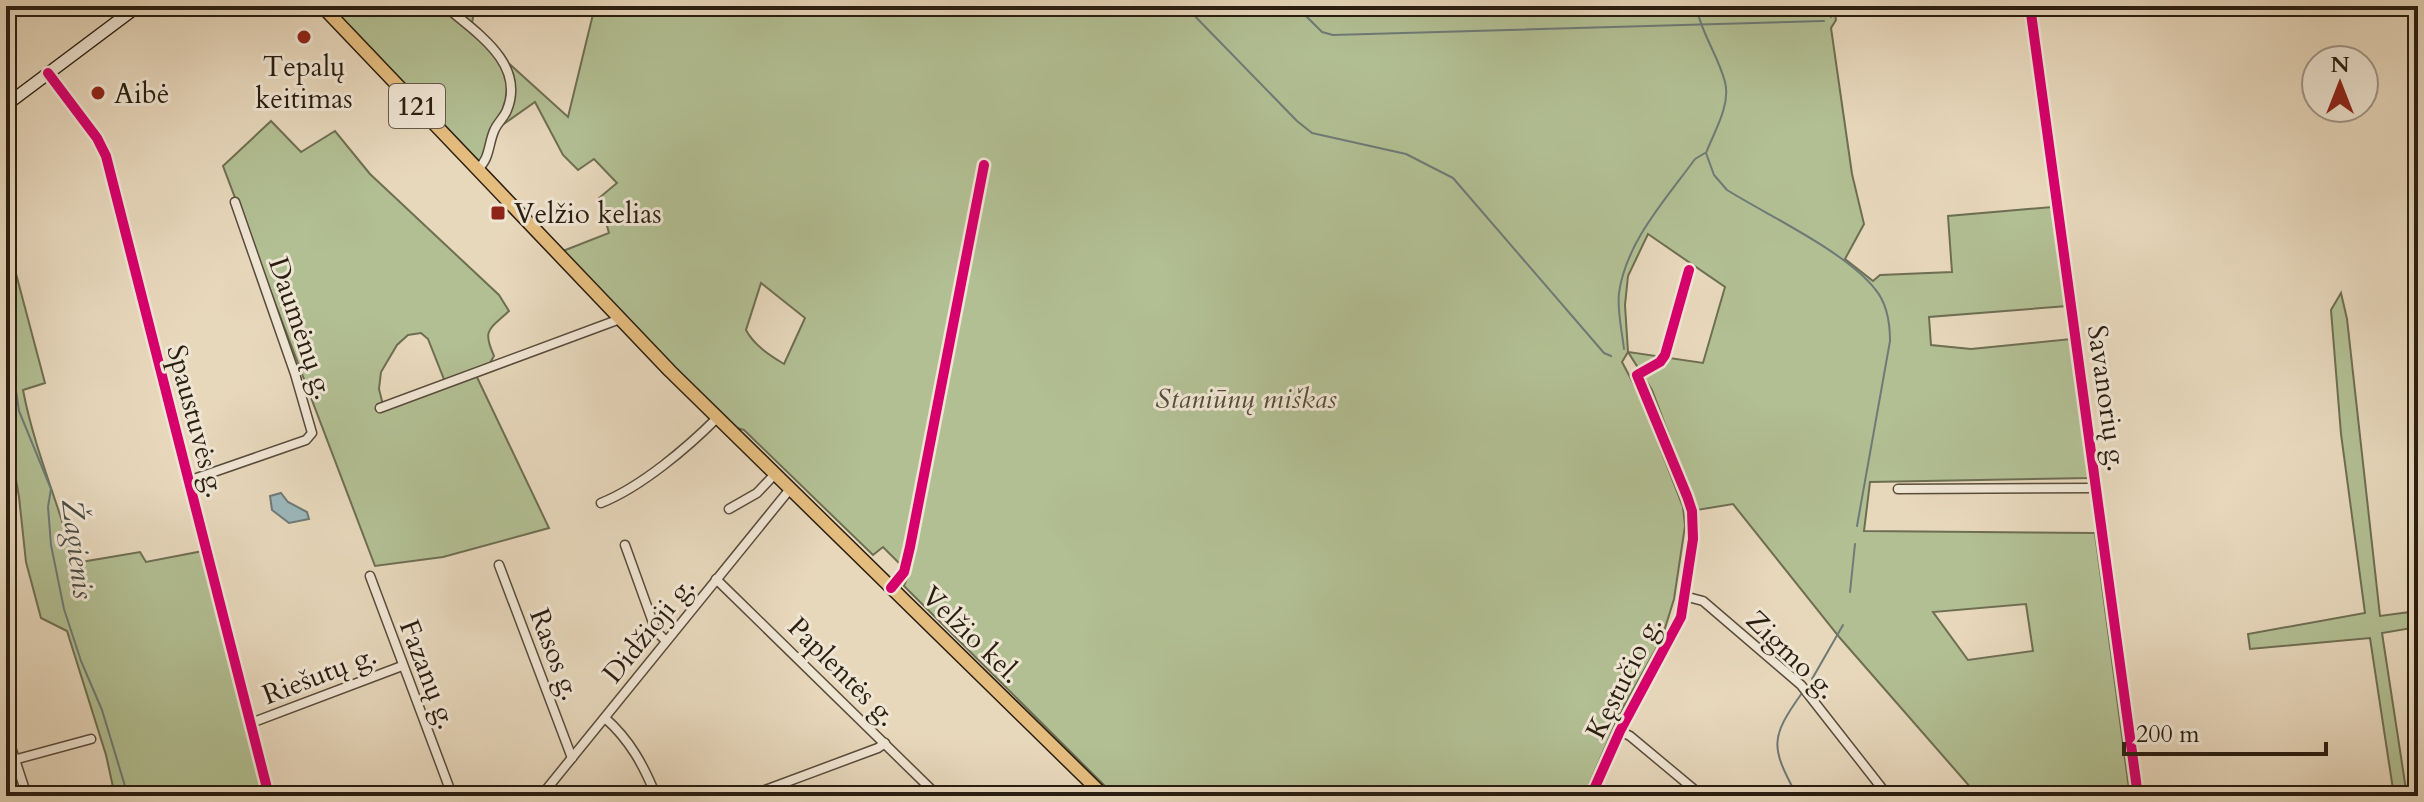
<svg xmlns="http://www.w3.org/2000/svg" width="2424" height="802" font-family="Cardo,serif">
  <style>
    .green { fill: #b2bf93; stroke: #6e6e52; stroke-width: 2; fill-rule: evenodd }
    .water { fill: #9bb7bb; stroke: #6e7a77; stroke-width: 2 }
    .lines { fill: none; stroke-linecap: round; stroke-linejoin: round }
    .stream { stroke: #6e7a77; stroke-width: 2 }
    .minor-casing { stroke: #594c3c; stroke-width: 11 }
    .secondary-casing { stroke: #2a1e11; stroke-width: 14 }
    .primary-casing { stroke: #2a1e11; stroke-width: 15 }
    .minor { stroke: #efe5d3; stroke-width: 8 }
    .secondary { stroke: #efe5d3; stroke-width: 11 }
    .primary { stroke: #e4bc7e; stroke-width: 12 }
    .cycleway-casing { stroke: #efe5d3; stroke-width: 15 }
    .cycleway { stroke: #d6006c; stroke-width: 10 }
    .poi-dot { fill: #8f2418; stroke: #efe5d3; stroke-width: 3 }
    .labels { text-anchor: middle; stroke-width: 6; stroke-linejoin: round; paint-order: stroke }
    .shield { fill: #efe5d3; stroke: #655a4b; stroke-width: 2 }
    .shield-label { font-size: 26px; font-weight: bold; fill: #2a1e11 }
    .poi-label { font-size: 28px; fill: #2a1e11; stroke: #efe5d3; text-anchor: start }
    .street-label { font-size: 28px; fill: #2a1e11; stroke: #efe5d3 }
    .park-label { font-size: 28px; font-style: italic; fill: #534e38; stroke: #efe5d3 }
    .water-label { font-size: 30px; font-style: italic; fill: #4c4c44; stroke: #efe5d3 }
  </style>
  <rect width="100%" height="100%" fill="#e7d7bb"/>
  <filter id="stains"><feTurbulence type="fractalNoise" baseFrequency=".0025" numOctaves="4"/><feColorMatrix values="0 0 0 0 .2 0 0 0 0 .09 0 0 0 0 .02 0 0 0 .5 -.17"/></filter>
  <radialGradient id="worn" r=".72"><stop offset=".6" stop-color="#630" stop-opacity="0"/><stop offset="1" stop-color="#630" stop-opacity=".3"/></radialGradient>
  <g class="green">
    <path d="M 322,6 L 475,6 L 471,29 L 568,117 L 595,6 L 1834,6 L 1836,20 L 1831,28 L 1852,174 L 1864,224 L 1845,259 L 1873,281 L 1880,275 L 1952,272 L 1948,216 L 2052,207 L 2067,306 L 1929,317 L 1931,345 L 1971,349 L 2071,339 L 2089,478 L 1870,482 L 1864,531 L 2095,533 L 2130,796 L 1978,796 L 1840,638 L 1733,504 L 1697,510 L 1652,390 L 1628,352 L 1622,362 L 1639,394 L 1683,507 L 1685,526 L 1674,599 L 1662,638 L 1619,715 L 1584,796 L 1115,796 L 904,586 L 909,573 L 883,547 L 873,555 L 744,430 L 723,424 L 563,251 L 609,233 L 599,198 L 617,183 L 594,159 L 578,170 L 563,155 L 535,102 L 491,133 L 486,156 L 477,162 ZM 1648,234 L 1725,287 L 1703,363 L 1628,352 L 1625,305 L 1628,276 ZM 761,283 L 805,318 L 784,364 C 769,355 754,345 746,330 ZM 2026,604 L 2033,651 L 1968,660 L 1933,612 Z"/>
    <path d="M 271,121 L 301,152 L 335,131 L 370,174 L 499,295 L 509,311 C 489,330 482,329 494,356 L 490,363 L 474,371 L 549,528 L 443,557 L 375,566 L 223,166 ZM 421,333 L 428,339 L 447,387 L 384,409 L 379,389 L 381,372 L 397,345 L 408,335 Z"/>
    <path d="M 6,236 L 45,383 L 23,390 C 34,448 59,505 75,563 L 140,552 L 146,562 L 203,551 L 266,796 L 115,796 L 106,755 L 67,631 L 41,618 L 26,562 L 19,497 L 6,423 Z"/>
    <path d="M 2341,293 L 2347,319 L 2380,616 L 2418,611 L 2418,627 L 2382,633 L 2407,796 L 2394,796 L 2370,638 L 2250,649 L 2248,634 L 2365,613 L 2341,434 L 2331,310 Z"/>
  </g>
  <path class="water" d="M 281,493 L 288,502 L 307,512 L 309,519 L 289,523 L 272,510 L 270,496 Z"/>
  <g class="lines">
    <g class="stream">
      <path d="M 1185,6 L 1297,121 L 1312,133 L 1406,154 L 1453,178 L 1604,353 L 1611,356"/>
      <path d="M 1296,6 L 1322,32 L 1333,35 L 1824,21"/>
      <path d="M 1696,6 C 1701,33 1718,55 1725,82 C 1731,105 1714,132 1706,153 L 1714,175 L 1727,190 C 1769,216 1846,252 1875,289 C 1887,303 1890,323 1890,341 L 1857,526"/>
      <path d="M 1831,17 L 1832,6"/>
      <path d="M 6,303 L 10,315 L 10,350 L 19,411 L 51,489 L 48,507 L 51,545 L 64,609 L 81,661 L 102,710 L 128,796"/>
      <path d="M 1624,349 C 1622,331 1617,311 1619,293 C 1626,242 1666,199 1695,159 L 1705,153"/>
      <path d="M 1850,592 L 1855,544"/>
      <path d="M 1812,679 L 1843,625"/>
      <path d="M 1797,796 C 1771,747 1769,739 1802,693"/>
    </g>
    <g class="minor-casing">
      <g id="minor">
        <path d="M 445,6 C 475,32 526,63 507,110 C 504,118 497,123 494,131 C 488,145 490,159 477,170"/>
        <path d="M 2030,6 L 2138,796"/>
        <path d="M 48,73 L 97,138 L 106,156 L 269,796"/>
        <path d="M 380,408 L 620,319"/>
        <path d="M 188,481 L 306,440 L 312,433 L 295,374 L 235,202"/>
        <path d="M 1898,489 L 2096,488"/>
        <path d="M 601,503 C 641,487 687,448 717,418"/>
        <path d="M 729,509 L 757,493 L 775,474"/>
        <path d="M 625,545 L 656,631 L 666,641"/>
        <path d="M 499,565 L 572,758"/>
        <path d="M 370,576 L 449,787"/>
        <path d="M 716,579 L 938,796"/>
        <path d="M 891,588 L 904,572 L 910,547 L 984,165"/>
        <path d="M 1684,596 L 1703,601 L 1801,685 L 1888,796"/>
        <path d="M 605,718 C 630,740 644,766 656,796"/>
        <path d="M 251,723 L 402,666"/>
        <path d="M 1620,731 L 1630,736 L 1702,796"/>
        <path d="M 6,732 L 27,796"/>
        <path d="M 6,762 L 91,739"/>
        <path d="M 541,796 L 790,489"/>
        <path d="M 749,796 L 878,748 L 885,743"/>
        <path d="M 1591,796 L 1620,731 L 1681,617 L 1693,539 L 1692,511 L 1687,496 L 1637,375 L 1660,362 L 1665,355 L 1689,270"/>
      </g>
    </g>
    <g class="secondary-casing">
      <path id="secondary" d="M 6,105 L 138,6"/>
    </g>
    <g class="primary-casing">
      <path id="primary" d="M 322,6 L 670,371 L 1104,796"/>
    </g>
    <use href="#minor" class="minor"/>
    <use href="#secondary" class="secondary"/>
    <use href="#primary" class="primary"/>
    <g class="cycleway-casing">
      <g id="cycleway">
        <path d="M 2030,6 L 2138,796"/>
        <path d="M 48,73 L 97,138 L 106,156 L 269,796"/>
        <path d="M 891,588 L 904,572 L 910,547 L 984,165"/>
        <path d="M 1591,796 L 1620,731 L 1681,617 L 1693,539 L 1692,511 L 1687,496 L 1637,375 L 1660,362 L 1665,355 L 1689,270"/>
      </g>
    </g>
    <use href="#cycleway" class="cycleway"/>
  </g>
  <g class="poi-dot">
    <circle cx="304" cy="37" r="8"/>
    <circle cx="98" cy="93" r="8"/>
    <rect x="490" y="205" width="16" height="16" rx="4"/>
  </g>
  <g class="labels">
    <rect class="shield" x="389" y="84" width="56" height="44" rx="6"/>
    <g class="shield-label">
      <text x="417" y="115">121</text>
    </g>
    <g class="poi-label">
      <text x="304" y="76" text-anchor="middle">Tepalų<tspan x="304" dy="32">keitimas</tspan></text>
      <text x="114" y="103">Aibė</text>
      <text x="514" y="223">Velžio kelias</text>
    </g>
    <g class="street-label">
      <text transform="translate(302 328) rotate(71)" y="10">Daumėnų g.</text>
      <text transform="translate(2108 398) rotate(82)" y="10">Savanorių g.</text>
      <text transform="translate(197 421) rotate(75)" y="10">Spaustuvės g.</text>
      <text transform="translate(648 629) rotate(-51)" y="10">Didžioji g.</text>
      <text transform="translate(972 634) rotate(44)" y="10">Velžio kel.</text>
      <text transform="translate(556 654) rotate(69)" y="10">Rasos g.</text>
      <text transform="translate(1792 654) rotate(44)" y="10">Zigmo g.</text>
      <text transform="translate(843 671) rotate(45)" y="10">Paplentės g.</text>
      <text transform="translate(319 674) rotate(-21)" y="10">Riešutų g.</text>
      <text transform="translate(429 674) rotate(69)" y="10">Fazanų g.</text>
      <text transform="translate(1623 677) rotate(-63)" y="10">Kęstučio g.</text>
    </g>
    <g class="park-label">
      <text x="1246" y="408">Staniūnų miškas</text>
    </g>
    <g class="water-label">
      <text transform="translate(78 549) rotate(83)" y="10">Žagienis</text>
    </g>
  </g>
  <rect width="2424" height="802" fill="none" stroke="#e7d7bb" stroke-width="32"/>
  <rect x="8" y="8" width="2408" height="786" fill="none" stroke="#2a1e11" stroke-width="4"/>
  <rect x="16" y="16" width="2392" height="770" fill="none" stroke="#2a1e11" stroke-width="2"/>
  <g transform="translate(2340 84)"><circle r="38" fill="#efe5d3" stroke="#a09585" stroke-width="2"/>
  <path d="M0-6L14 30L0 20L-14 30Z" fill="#8f2418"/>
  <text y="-12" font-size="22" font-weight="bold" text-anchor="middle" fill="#2a1e11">N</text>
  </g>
  <path d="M2124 742v12h202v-12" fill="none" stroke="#2a1e11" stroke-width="4"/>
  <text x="2136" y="742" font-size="24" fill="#2a1e11" stroke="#efe5d3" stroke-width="6" paint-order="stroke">200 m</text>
  <rect width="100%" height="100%" filter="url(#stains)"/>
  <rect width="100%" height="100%" fill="url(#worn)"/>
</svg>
